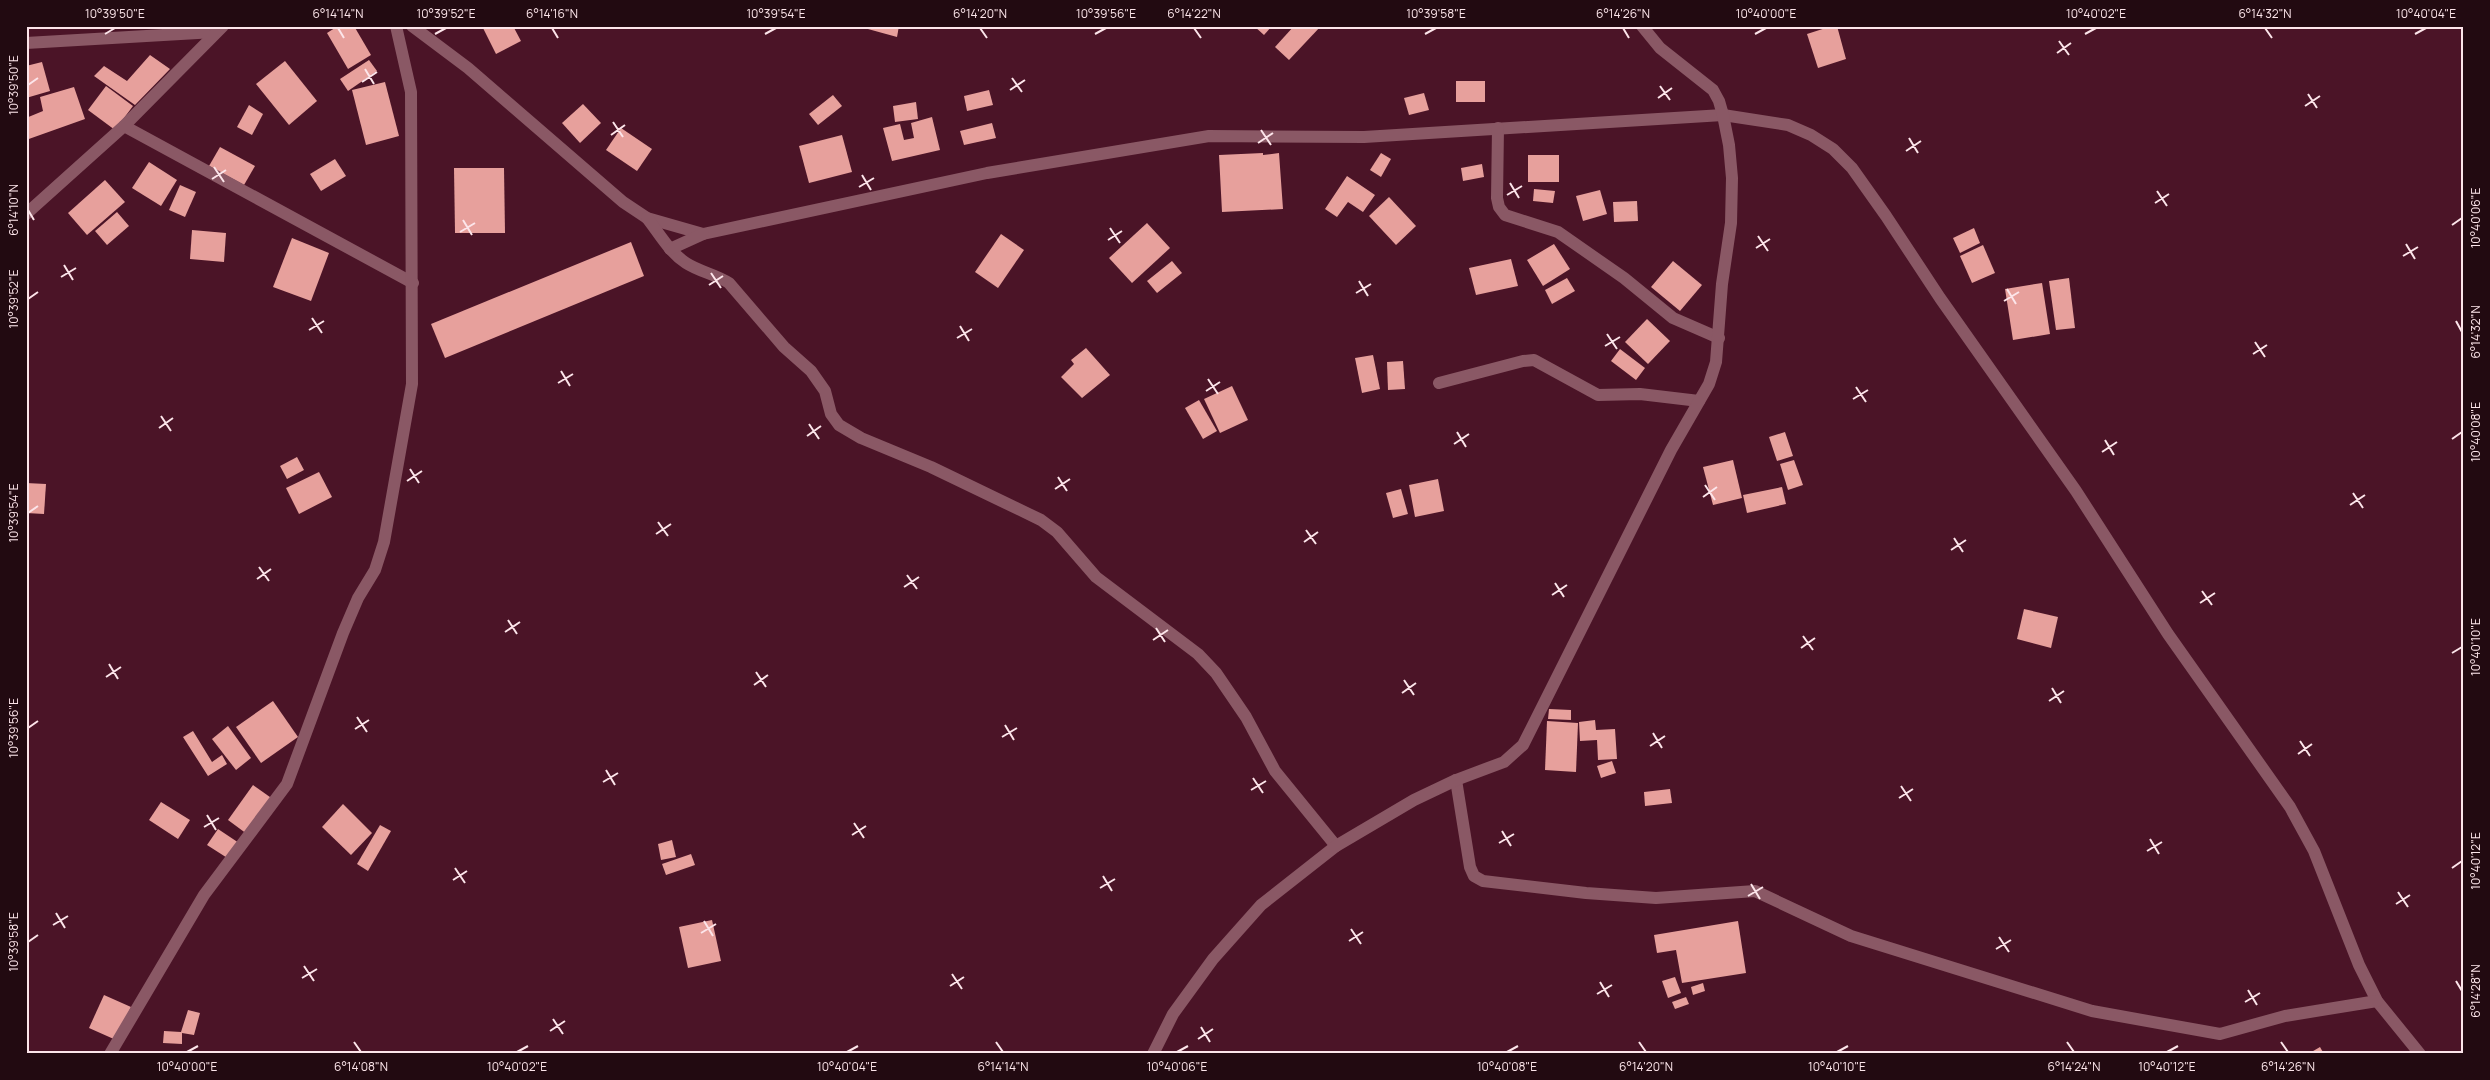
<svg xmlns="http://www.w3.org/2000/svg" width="2490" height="1080" font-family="Manrope,sans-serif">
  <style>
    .building { fill: #e7a09c }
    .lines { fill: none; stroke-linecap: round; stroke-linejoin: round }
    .street { stroke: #8a5865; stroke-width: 12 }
    .ticks { fill: none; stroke: #fce5ea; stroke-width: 2 }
    .neatline { fill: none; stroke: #fce5ea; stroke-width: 2 }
    .ticks-label { font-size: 12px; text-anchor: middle; fill: #fce5ea }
  </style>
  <rect width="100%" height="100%" fill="#4b1427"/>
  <g class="building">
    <path d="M 338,26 L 354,26 L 371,55 L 348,69 L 327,33 Z"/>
    <path d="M 482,26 L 513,26 L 521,41 L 496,54 Z"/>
    <path d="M 857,26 L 899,26 L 897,37 Z"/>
    <path d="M 1254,26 L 1272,26 L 1264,35 Z"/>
    <path d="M 1294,26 L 1321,26 L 1289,60 L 1275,47 Z"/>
    <path d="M 1832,26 L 1837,26 L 1846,59 L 1818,68 L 1807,34 Z"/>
    <path d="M 150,55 L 170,69 L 135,105 L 94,76 L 104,66 L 127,81 Z"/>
    <path d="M 369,60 L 377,71 L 348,91 L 340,79 Z"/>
    <path d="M 285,61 L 317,101 L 289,125 L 256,84 Z"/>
    <path d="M 42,62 L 50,91 L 26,98 L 26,66 Z"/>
    <rect x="1456" y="81" width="29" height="21"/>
    <path d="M 385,82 L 399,136 L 366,145 L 352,90 Z"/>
    <path d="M 106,86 L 133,106 L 115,130 L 88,110 Z"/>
    <path d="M 74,87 L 85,119 L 26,140 L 26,118 L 43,111 L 40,97 Z"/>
    <path d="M 989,90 L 993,105 L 967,111 L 964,96 Z"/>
    <path d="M 1424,93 L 1429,110 L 1409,115 L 1404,98 Z"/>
    <path d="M 833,95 L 842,106 L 818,125 L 809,114 Z"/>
    <path d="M 916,102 L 918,119 L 895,122 L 893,106 Z"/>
    <path d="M 583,104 L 601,123 L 580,143 L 562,123 Z"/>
    <path d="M 249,105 L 263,114 L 252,135 L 237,127 Z"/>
    <path d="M 932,117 L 940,150 L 892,161 L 883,128 L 900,124 L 904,140 L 914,138 L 911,123 Z"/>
    <path d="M 992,123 L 996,138 L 964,145 L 960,131 Z"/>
    <path d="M 621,128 L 652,149 L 637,171 L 606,150 Z"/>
    <path d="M 842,135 L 852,172 L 809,183 L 799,146 Z"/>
    <path d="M 220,147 L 255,166 L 244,185 L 209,166 Z"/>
    <path d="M 1263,153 L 1263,155 L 1279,153 L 1283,209 L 1222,212 L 1219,155 Z"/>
    <path d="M 1381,153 L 1391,159 L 1381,177 L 1370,170 Z"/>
    <rect x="1528" y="155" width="31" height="27"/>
    <path d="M 335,159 L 346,176 L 321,191 L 310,174 Z"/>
    <path d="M 149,162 L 177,180 L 161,206 L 132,188 Z"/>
    <path d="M 1482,164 L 1484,177 L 1463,181 L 1461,168 Z"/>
    <path d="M 454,168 L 504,168 L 505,233 L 455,233 Z"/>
    <path d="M 1347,176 L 1375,195 L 1363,212 L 1348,202 L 1337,217 L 1325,209 Z"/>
    <path d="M 105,180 L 125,202 L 87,235 L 68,213 Z"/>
    <path d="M 180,185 L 196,192 L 185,217 L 169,210 Z"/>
    <path d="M 1534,189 L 1555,191 L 1553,203 L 1533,201 Z"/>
    <path d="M 1600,190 L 1607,214 L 1583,221 L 1576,196 Z"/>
    <path d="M 1389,197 L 1416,226 L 1396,245 L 1369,216 Z"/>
    <path d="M 1637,201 L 1638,221 L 1614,222 L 1613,202 Z"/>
    <path d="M 117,212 L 129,226 L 107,245 L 95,231 Z"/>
    <path d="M 1147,223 L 1170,248 L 1132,283 L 1109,258 Z"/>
    <path d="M 1974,228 L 1980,243 L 1960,253 L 1953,238 Z"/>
    <path d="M 192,230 L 226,233 L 224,262 L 190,259 Z"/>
    <path d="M 1001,234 L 1024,250 L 998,288 L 975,272 Z"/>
    <path d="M 292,238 L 329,253 L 311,301 L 273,287 Z"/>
    <path d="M 631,242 L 644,276 L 445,358 L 431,324 Z"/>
    <path d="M 1554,244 L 1570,269 L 1543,286 L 1527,260 Z"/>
    <path d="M 1983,245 L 1995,273 L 1972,283 L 1960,256 Z"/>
    <path d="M 1511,259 L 1518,286 L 1476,295 L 1469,268 Z"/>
    <path d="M 1172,261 L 1182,273 L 1157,293 L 1147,281 Z"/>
    <path d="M 1673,261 L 1702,285 L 1680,311 L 1651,287 Z"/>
    <path d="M 1567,278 L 1575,291 L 1552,304 L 1545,290 Z"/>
    <path d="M 2069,278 L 2075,328 L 2056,330 L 2049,281 Z"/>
    <path d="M 2042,283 L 2050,334 L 2013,340 L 2005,289 Z"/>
    <path d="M 1647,319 L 1670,341 L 1648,364 L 1625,342 Z"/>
    <path d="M 1086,348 L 1110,375 L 1082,398 L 1061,377 L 1074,364 L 1071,360 Z"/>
    <path d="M 1620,349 L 1645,368 L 1636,380 L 1611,361 Z"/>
    <path d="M 1373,355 L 1380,389 L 1362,393 L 1355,358 Z"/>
    <path d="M 1403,361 L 1405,389 L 1388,390 L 1387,362 Z"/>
    <path d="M 1232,386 L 1248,420 L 1220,433 L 1204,399 Z"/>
    <path d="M 1199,400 L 1217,431 L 1203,439 L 1185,408 Z"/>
    <path d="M 1785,432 L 1793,456 L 1777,461 L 1769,437 Z"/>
    <path d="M 297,457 L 304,470 L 287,479 L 280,466 Z"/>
    <path d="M 1733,460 L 1742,498 L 1713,505 L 1703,467 Z"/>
    <path d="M 1794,460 L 1803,485 L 1788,490 L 1780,464 Z"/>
    <path d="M 319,472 L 332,497 L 299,514 L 286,488 Z"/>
    <path d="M 1438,479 L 1444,511 L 1415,517 L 1409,485 Z"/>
    <path d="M 26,483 L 46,484 L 44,514 L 26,513 Z"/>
    <path d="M 1782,487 L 1786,504 L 1747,513 L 1743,495 Z"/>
    <path d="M 1401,489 L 1408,514 L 1393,518 L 1386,493 Z"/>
    <path d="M 2024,609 L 2058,617 L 2051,648 L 2017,639 Z"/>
    <path d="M 273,701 L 298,737 L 261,763 L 236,727 Z"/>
    <path d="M 1549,709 L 1571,710 L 1571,720 L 1548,719 Z"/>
    <path d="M 1595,720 L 1596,730 L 1615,729 L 1617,759 L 1598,760 L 1597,740 L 1580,741 L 1579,722 Z"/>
    <path d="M 1547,721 L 1578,723 L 1576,772 L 1545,770 Z"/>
    <path d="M 228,726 L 251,758 L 236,770 L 212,739 Z"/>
    <path d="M 193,731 L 212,762 L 222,755 L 227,764 L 208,776 L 183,737 Z"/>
    <path d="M 1612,761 L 1616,773 L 1601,778 L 1597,766 Z"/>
    <path d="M 253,785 L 277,802 L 251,837 L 228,820 Z"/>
    <path d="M 1670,789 L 1672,803 L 1645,806 L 1644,792 Z"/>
    <path d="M 161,802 L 190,820 L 178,839 L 149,820 Z"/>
    <path d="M 343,804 L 372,833 L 351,855 L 322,827 Z"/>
    <path d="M 380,825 L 391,831 L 368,871 L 357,864 Z"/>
    <path d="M 218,829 L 242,845 L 232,861 L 207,845 Z"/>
    <path d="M 672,840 L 676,857 L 661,860 L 658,844 Z"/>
    <path d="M 691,854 L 695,865 L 666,875 L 662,864 Z"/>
    <path d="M 712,920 L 721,961 L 688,968 L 679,927 Z"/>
    <path d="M 1738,921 L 1746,973 L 1682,983 L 1676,950 L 1657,953 L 1654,935 Z"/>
    <path d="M 1675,977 L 1681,993 L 1668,998 L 1662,981 Z"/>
    <path d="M 1703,983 L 1705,991 L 1693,995 L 1691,987 Z"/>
    <path d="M 104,995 L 131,1007 L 116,1040 L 89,1028 Z"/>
    <path d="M 1686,997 L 1689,1004 L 1675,1009 L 1672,1002 Z"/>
    <path d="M 188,1010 L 200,1013 L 194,1035 L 182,1033 L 182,1044 L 163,1043 L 164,1031 L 181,1032 Z"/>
    <path d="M 2320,1047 L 2324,1054 L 2308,1054 Z"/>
  </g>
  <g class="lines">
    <g class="street">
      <path d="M 412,26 L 468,68 L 623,202 L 647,218 L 703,234 L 987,173 L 1209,136 L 1364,137 L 1723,115 L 1788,125 L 1811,135 L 1833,149 L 1852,168 L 1886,216 L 1940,298 L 2076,491 L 2168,634 L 2290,807 L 2314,851 L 2359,965 L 2377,1001 L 2420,1054"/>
      <path d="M 26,43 L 215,32"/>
      <path d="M 124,126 L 413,283"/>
      <path d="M 1498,128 L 1497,198 L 1499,207 L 1505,215 L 1558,232 L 1624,278 L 1673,318 L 1719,338"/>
      <path d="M 26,214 L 124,126 L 223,26"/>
      <path d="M 647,218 C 659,233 669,252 686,263 C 700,272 715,274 729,283 L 784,347 L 811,371 L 825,391 L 831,414 L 839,425 L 861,438 L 931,467 L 1041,520 L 1057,532 L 1096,577 L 1198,654 L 1216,673 L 1246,717 L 1275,771 L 1336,846"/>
      <path d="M 670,249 L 703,234"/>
      <path d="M 1439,383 L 1523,361 L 1534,360 L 1598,395 L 1640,394 L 1699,401"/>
      <path d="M 1456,780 L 1470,867 L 1474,876 L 1483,881 L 1586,893 L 1656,898 L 1755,891 L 1851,936 L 2092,1011 L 2220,1034 L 2285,1016 L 2377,1001"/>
      <path d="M 110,1054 L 204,895 L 287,784 L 343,633 L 358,598 L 375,570 L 384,542 L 412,384 L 411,92 L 396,26"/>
      <path d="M 1153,1054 L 1173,1014 L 1213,959 L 1261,905 L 1336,846 L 1414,800 L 1456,780 L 1504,762 L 1523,745 L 1671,450 L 1709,384 L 1716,362 L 1722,284 L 1731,223 L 1732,178 L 1729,145 L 1723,115 L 1719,101 L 1713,90 L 1660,48 L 1642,26"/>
    </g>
  </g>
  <path class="ticks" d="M 338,28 L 344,38M 552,28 L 558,38M 980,28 L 987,38M 1194,28 L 1201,38M 1623,28 L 1629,38M 2265,28 L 2272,38M 105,34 L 115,28M 435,34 L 446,28M 765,34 L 776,28M 1095,34 L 1106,28M 1425,34 L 1436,28M 1755,34 L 1766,28M 2085,34 L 2096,28M 2415,34 L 2426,28M 2059,41 L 2069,55M 2057,53 L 2071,43M 365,69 L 374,84M 1012,78 L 1022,92M 362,82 L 377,72M 28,85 L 38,78M 1660,86 L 1670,100M 1010,90 L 1025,80M 2308,94 L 2317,108M 1658,98 L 1672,88M 2305,106 L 2320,96M 613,122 L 623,137M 1261,130 L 1271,145M 611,135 L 625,125M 1909,138 L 1918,153M 1258,143 L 1273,133M 1906,151 L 1921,141M 214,167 L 224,182M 862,175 L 871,190M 212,179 L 226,170M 1510,183 L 1519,198M 859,187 L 874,178M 2157,191 L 2167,206M 1507,195 L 1522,186M 2155,203 L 2169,194M 28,210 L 34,220M 463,220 L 472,235M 2452,225 L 2462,218M 1110,228 L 1120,243M 460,232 L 475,223M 1758,236 L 1768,251M 1108,240 L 1122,231M 2406,244 L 2415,259M 1756,248 L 1770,239M 2403,256 L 2418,247M 64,265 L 73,280M 711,273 L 721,288M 61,277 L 76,268M 1359,281 L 1368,296M 709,285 L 723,276M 2007,289 L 2016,304M 1356,293 L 1371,284M 28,299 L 38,292M 2004,301 L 2019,292M 312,318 L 322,333M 2456,321 L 2462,332M 960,326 L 969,341M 309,330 L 324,321M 1607,334 L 1617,349M 957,338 L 972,329M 2255,342 L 2265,357M 1605,346 L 1620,337M 2253,354 L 2267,345M 561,371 L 570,386M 1208,379 L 1218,394M 558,383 L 573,374M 1856,387 L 1866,402M 1206,391 L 1220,382M 1853,399 L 1868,390M 161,416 L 171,431M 809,424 L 819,439M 159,428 L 173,418M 1457,432 L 1466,447M 807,436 L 821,426M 2452,439 L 2462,432M 2105,440 L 2114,455M 1454,444 L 1469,434M 2102,452 L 2117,442M 410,469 L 419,483M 1058,477 L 1067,491M 407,481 L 422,471M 1705,485 L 1715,500M 1055,489 L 1070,479M 2353,493 L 2363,508M 1703,497 L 1717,487M 2350,505 L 2365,495M 28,513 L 38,506M 658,522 L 668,536M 1306,530 L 1316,544M 656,534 L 671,524M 1954,538 L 1963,552M 1304,542 L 1318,532M 1951,550 L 1966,540M 259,567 L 269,581M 907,575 L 917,589M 257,579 L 271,569M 1555,583 L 1564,597M 904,587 L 919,577M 2202,591 L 2212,605M 1552,595 L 1567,585M 2200,603 L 2215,593M 508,620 L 517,634M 1156,628 L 1165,642M 505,632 L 520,622M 1803,636 L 1813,650M 1153,640 L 1168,630M 1801,648 L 1815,638M 2452,653 L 2462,647M 109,664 L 118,679M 756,672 L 766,687M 106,677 L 121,667M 1404,680 L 1414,695M 754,685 L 768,675M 2052,688 L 2061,703M 1402,693 L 1416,683M 2049,701 L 2064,691M 357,717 L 367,732M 1005,725 L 1014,740M 28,728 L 38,721M 355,729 L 369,720M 1653,733 L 1662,748M 1002,737 L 1017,728M 2300,741 L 2310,756M 1650,746 L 1665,736M 2298,754 L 2312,744M 606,770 L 615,785M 1253,778 L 1263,793M 603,782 L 618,773M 1901,786 L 1911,801M 1251,790 L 1266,781M 1899,798 L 1913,789M 207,815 L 216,830M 854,823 L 864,838M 204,827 L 219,818M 1502,831 L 1511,846M 852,835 L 866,826M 2150,839 L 2159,854M 1499,843 L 1514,834M 2147,851 L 2162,842M 455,868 L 465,883M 2452,868 L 2462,861M 1103,876 L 1112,891M 453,880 L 467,871M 1751,884 L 1760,899M 1100,888 L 1115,879M 2398,892 L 2408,907M 1748,896 L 1763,887M 2396,904 L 2410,895M 56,913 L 65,928M 704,921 L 713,936M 53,925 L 68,916M 1351,929 L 1361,944M 701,933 L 716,924M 1999,937 L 2009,952M 1349,941 L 1363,932M 28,942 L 38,935M 1996,949 L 2011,940M 304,966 L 314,981M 952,974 L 962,989M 302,978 L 317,969M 2456,981 L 2462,991M 1600,982 L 1609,997M 950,986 L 964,977M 2248,990 L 2257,1005M 1597,994 L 1612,985M 2245,1002 L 2260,993M 553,1019 L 563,1034M 1201,1027 L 1210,1042M 550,1031 L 565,1021M 1198,1039 L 1213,1029M 354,1042 L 361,1052M 996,1042 L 1003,1052M 1639,1042 L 1646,1052M 2067,1042 L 2074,1052M 2281,1042 L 2288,1052M 187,1052 L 198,1046M 517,1052 L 528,1046M 847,1052 L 858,1046M 1177,1052 L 1188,1046M 1507,1052 L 1518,1046M 1837,1052 L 1848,1046M 2167,1052 L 2178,1046"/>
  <rect width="2490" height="1080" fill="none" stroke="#220a11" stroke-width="55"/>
  <rect x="28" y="28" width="2434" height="1024" class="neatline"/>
  <g class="ticks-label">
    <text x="115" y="18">10°39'50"E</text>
    <text x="338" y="18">6°14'14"N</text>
    <text x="446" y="18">10°39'52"E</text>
    <text x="552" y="18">6°14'16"N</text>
    <text x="776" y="18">10°39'54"E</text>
    <text x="980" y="18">6°14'20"N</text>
    <text x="1106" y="18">10°39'56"E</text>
    <text x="1194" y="18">6°14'22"N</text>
    <text x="1436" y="18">10°39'58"E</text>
    <text x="1623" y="18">6°14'26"N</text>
    <text x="1766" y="18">10°40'00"E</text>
    <text x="2096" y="18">10°40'02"E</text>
    <text x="2265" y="18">6°14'32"N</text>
    <text x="2426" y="18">10°40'04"E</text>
    <text transform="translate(14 85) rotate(-90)" y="4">10°39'50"E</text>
    <text transform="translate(14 210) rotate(-90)" y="4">6°14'10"N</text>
    <text transform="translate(2476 218) rotate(-90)" y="4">10°40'06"E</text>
    <text transform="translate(14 299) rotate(-90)" y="4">10°39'52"E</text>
    <text transform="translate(2476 332) rotate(-90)" y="4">6°14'32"N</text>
    <text transform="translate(2476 432) rotate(-90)" y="4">10°40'08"E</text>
    <text transform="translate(14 513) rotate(-90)" y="4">10°39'54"E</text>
    <text transform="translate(2476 647) rotate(-90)" y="4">10°40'10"E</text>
    <text transform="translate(14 728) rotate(-90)" y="4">10°39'56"E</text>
    <text transform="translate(2476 861) rotate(-90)" y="4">10°40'12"E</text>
    <text transform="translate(14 942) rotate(-90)" y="4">10°39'58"E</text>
    <text transform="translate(2476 991) rotate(-90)" y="4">6°14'28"N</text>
    <text x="187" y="1071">10°40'00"E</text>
    <text x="361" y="1071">6°14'08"N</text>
    <text x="517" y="1071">10°40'02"E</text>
    <text x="847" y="1071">10°40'04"E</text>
    <text x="1003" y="1071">6°14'14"N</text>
    <text x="1177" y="1071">10°40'06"E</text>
    <text x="1507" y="1071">10°40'08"E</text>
    <text x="1646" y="1071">6°14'20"N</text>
    <text x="1837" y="1071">10°40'10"E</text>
    <text x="2074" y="1071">6°14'24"N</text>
    <text x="2167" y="1071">10°40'12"E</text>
    <text x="2288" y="1071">6°14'26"N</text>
  </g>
</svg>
